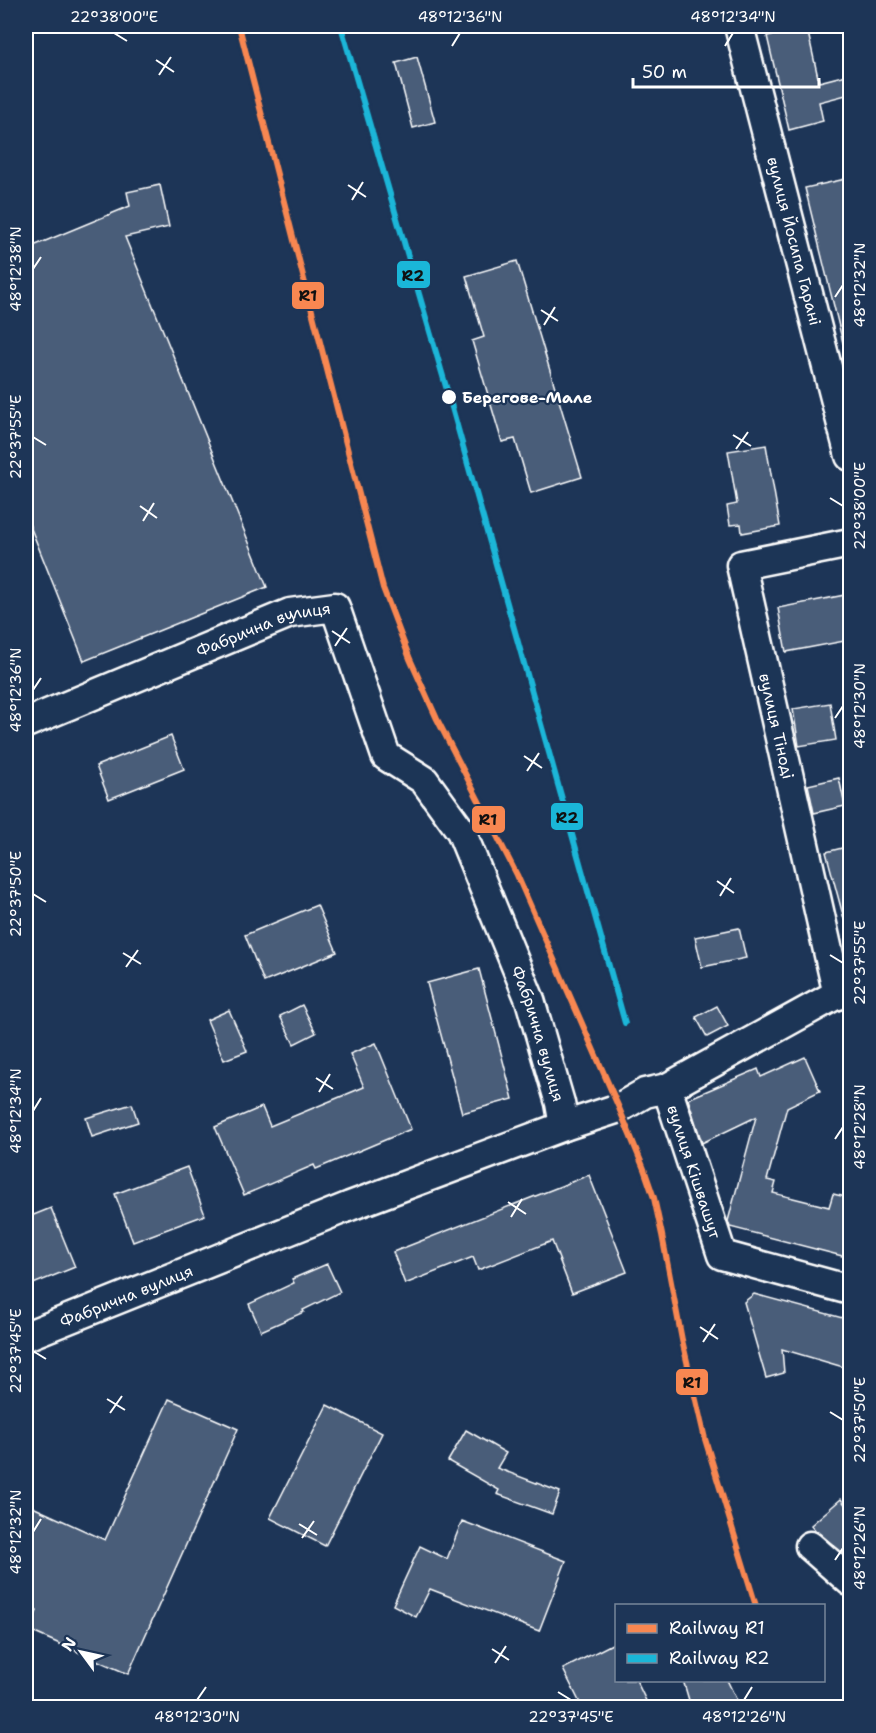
<svg xmlns="http://www.w3.org/2000/svg" width="876" height="1733" font-family="'Shantell Sans',sans-serif">
  <style>
    .building { fill: #4a5d79; stroke: #fff; stroke-width: 1.5 }
    .lines { fill: none; stroke-linecap: round; stroke-linejoin: round }
    .minor-casing { stroke: #fff; stroke-width: 33 }
    .minor { stroke: #1d3557; stroke-width: 28 }
    .rail-1-casing { stroke: #1d3557; stroke-width: 10 }
    .rail-2-casing { stroke: #1d3557; stroke-width: 10 }
    .rail-1 { stroke: #f88751; stroke-width: 6 }
    .rail-2 { stroke: #1ab6d8; stroke-width: 6 }
    .ticks { fill: none; stroke: #fff; stroke-width: 2 }
    .stop-dot { fill: #fff; stroke: #1d3557; stroke-width: 2 }
    .labels { text-anchor: middle; stroke-width: 4.5; stroke-linejoin: round; paint-order: stroke }
    .street-label { font-size: 16px; fill: #fff; stroke: #1d3557 }
    .stop-label { font-size: 16px; font-weight: bold; fill: #fff; stroke: #1d3557; text-anchor: start }
    .line-badge { stroke: #1d3557; stroke-width: 2 }
    .pale-badge-label { font-size: 16px; text-anchor: middle; font-weight: bold; fill: #111 }
    .neatline { fill: none; stroke: #fff; stroke-width: 2 }
    .ticks-label { font-size: 15px; text-anchor: middle; fill: #fff }
  </style>
  <rect width="100%" height="100%" fill="#1d3557"/>
  <filter id="ink" filterUnits="userSpaceOnUse"><feTurbulence type="fractalNoise" baseFrequency=".0167" numOctaves="2"/><feDisplacementMap in="SourceGraphic" scale="12" xChannelSelector="R" yChannelSelector="G"/><feConvolveMatrix kernelMatrix="1 2 1 2 8 2 1 2 1" color-interpolation-filters="sRGB"/></filter>
  <g filter="url(#ink)">
    <g class="building">
      <path d="M 807,28 L 819,82 L 850,74 L 850,94 L 819,102 L 823,121 L 789,130 L 767,36 Z"/>
      <path d="M 417,57 L 435,122 L 413,128 L 396,63 Z"/>
      <path d="M 850,178 L 850,198 L 844,200 L 850,228 L 850,342 L 843,343 L 805,188 Z"/>
      <path d="M 160,185 L 169,227 L 125,237 L 267,587 L 84,661 L 26,516 L 26,249 L 130,206 L 127,192 Z"/>
      <path d="M 517,261 L 582,477 L 531,493 L 515,439 L 502,442 L 472,341 L 484,337 L 466,276 Z"/>
      <path d="M 766,445 L 780,526 L 742,533 L 741,524 L 730,525 L 727,506 L 737,504 L 728,451 Z"/>
      <path d="M 850,594 L 850,640 L 786,652 L 778,608 Z"/>
      <path d="M 830,703 L 836,740 L 799,746 L 793,709 Z"/>
      <path d="M 171,736 L 184,769 L 109,799 L 96,766 Z"/>
      <path d="M 839,778 L 845,806 L 814,813 L 808,785 Z"/>
      <path d="M 850,846 L 850,918 L 844,919 L 826,852 Z"/>
      <path d="M 317,905 L 337,952 L 264,982 L 245,935 Z"/>
      <path d="M 739,928 L 746,958 L 702,967 L 695,937 Z"/>
      <path d="M 479,969 L 513,1099 L 462,1113 L 427,983 Z"/>
      <path d="M 302,1005 L 316,1033 L 294,1044 L 280,1016 Z"/>
      <path d="M 717,1006 L 728,1026 L 707,1037 L 696,1017 Z"/>
      <path d="M 229,1010 L 247,1051 L 224,1060 L 207,1020 Z"/>
      <path d="M 376,1043 L 411,1129 L 316,1169 L 314,1165 L 244,1195 L 215,1127 L 262,1107 L 270,1126 L 364,1087 L 350,1054 Z"/>
      <path d="M 805,1057 L 820,1091 L 787,1107 L 767,1180 L 776,1182 L 773,1193 L 829,1207 L 833,1194 L 850,1198 L 850,1258 L 730,1227 L 728,1221 L 756,1117 L 702,1143 L 688,1099 L 758,1069 L 761,1077 Z"/>
      <path d="M 132,1104 L 138,1122 L 92,1137 L 86,1118 Z"/>
      <path d="M 187,1167 L 205,1215 L 133,1242 L 115,1194 Z"/>
      <path d="M 589,1175 L 627,1272 L 572,1293 L 552,1241 L 478,1270 L 473,1257 L 405,1284 L 393,1252 Z"/>
      <path d="M 51,1208 L 75,1267 L 26,1287 L 26,1218 Z"/>
      <path d="M 327,1264 L 340,1292 L 303,1310 L 304,1312 L 261,1331 L 249,1304 L 294,1283 L 292,1279 Z"/>
      <path d="M 754,1294 L 850,1320 L 850,1369 L 782,1349 L 784,1373 L 766,1378 L 744,1302 Z"/>
      <path d="M 169,1399 L 238,1429 L 128,1674 L 28,1630 L 37,1611 L 26,1606 L 26,1504 L 105,1540 Z"/>
      <path d="M 327,1405 L 382,1433 L 325,1546 L 270,1518 Z"/>
      <path d="M 466,1430 L 506,1453 L 497,1468 L 560,1492 L 552,1514 L 497,1494 L 499,1490 L 448,1461 Z"/>
      <path d="M 841,1499 L 850,1511 L 850,1544 L 842,1552 L 816,1531 L 811,1525 Z"/>
      <path d="M 462,1521 L 566,1561 L 539,1631 L 430,1589 L 416,1617 L 393,1605 L 420,1546 L 447,1559 Z"/>
      <path d="M 616,1642 L 616,1680 L 636,1680 L 649,1707 L 582,1707 L 563,1669 Z"/>
      <path d="M 683,1680 L 727,1680 L 740,1707 L 691,1707 Z"/>
    </g>
    <g class="lines">
      <g class="minor-casing">
        <g id="minor">
          <path id="s1" d="M 739,26 L 850,456"/>
          <path id="s2" d="M 26,723 L 290,613 L 335,607 L 386,756 L 424,780 L 461,831 L 530,1000 L 560,1103 L 564,1126"/>
          <path d="M 838,995 L 741,565 L 850,543"/>
          <path id="s3" d="M 667,1088 L 722,1255 L 850,1290"/>
          <path id="s4" d="M 26,1336 L 350,1206 L 564,1126 L 619,1108 L 645,1093 L 667,1088 L 850,987"/>
          <path d="M 810,1546 L 850,1581"/>
        </g>
      </g>
      <use href="#minor" class="minor"/>
      <g class="rail-1-casing">
        <path id="rail-1" d="M 239,26 L 383,588 L 410,659 L 437,719 L 517,875 L 619,1108 L 644,1169 L 654,1198 L 662,1235 L 682,1340 L 705,1439 L 756,1606"/>
      </g>
      <g class="rail-2-casing">
        <path id="rail-2" d="M 341,26 L 449,397 L 625,1023"/>
      </g>
      <use href="#rail-1" class="rail-1"/>
      <use href="#rail-2" class="rail-2"/>
    </g>
  </g>
  <path class="ticks" d="M 114,33 L 127,41M 452,46 L 460,33M 725,46 L 733,33M 156,60 L 174,72M 159,75 L 171,57M 348,185 L 366,197M 352,200 L 363,182M 33,269 L 41,257M 835,297 L 843,285M 541,310 L 558,321M 544,325 L 555,307M 733,435 L 751,446M 33,437 L 46,445M 736,449 L 748,432M 830,498 L 843,506M 140,506 L 157,518M 143,521 L 154,503M 332,631 L 350,643M 335,646 L 347,628M 33,690 L 41,678M 835,718 L 843,706M 524,756 L 542,768M 527,771 L 539,753M 717,881 L 734,893M 33,894 L 46,902M 720,896 L 731,878M 123,953 L 141,964M 830,955 L 843,963M 126,967 L 138,950M 316,1078 L 333,1089M 319,1092 L 330,1074M 33,1111 L 41,1098M 835,1139 L 843,1127M 508,1202 L 526,1214M 511,1217 L 522,1199M 700,1327 L 718,1339M 703,1342 L 715,1324M 33,1351 L 46,1359M 107,1399 L 125,1410M 830,1412 L 843,1420M 110,1413 L 122,1396M 299,1524 L 317,1535M 33,1532 L 41,1519M 302,1538 L 314,1521M 835,1560 L 843,1548M 492,1649 L 509,1660M 495,1663 L 506,1646M 558,1692 L 571,1700M 197,1700 L 206,1687M 744,1700 L 752,1687"/>
  <circle class="stop-dot" cx="449" cy="397" r="8"/>
  <g class="labels">
    <g class="street-label">
      <text dy="6" stroke="none"><textPath href="#s1" startOffset="222">вулиця Йосипа Гарані</textPath></text>
      <text dy="6" stroke="none"><textPath href="#s2" startOffset="256">Фабрична вулиця</textPath></text>
      <text transform="translate(777 726) rotate(77)" y="6">вулиця Тіноді</text>
      <text dy="6" stroke="none"><textPath href="#s2" startOffset="814">Фабрична вулиця</textPath></text>
      <text dy="6" stroke="none"><textPath href="#s3" startOffset="88">вулиця Кішвашут</textPath></text>
      <text dy="6" stroke="none"><textPath href="#s4" startOffset="108">Фабрична вулиця</textPath></text>
    </g>
    <g class="stop-label">
      <text x="462" y="403">Берегове-Мале</text>
    </g>
  </g>
  <g class="line-badge">
    <rect x="396" y="260" width="35" height="29" rx="6" fill="#1ab6d8"/>
    <rect x="291" y="281" width="34" height="29" rx="6" fill="#f88751"/>
    <rect x="550" y="802" width="34" height="29" rx="6" fill="#1ab6d8"/>
    <rect x="471" y="805" width="35" height="29" rx="6" fill="#f88751"/>
    <rect x="675" y="1368" width="34" height="28" rx="6" fill="#f88751"/>
  </g>
  <g class="pale-badge-label">
    <text x="413" y="281">R2</text>
    <text x="308" y="301">R1</text>
    <text x="567" y="823">R2</text>
    <text x="488" y="825">R1</text>
    <text x="692" y="1388">R1</text>
  </g>
  <rect width="876" height="1733" fill="none" stroke="#1d3557" stroke-width="66"/>
  <rect x="615" y="1604" width="210" height="78" fill="#1d3557" stroke="#77869a" stroke-width="1.5"/>
  <rect x="627" y="1624" width="30" height="9" fill="#f88751" stroke="#77869a" stroke-width="1.5"/>
  <text x="669" y="1634" font-size="18" fill="#ffffff">Railway R1</text>
  <rect x="627" y="1654" width="30" height="9" fill="#1ab6d8" stroke="#77869a" stroke-width="1.5"/>
  <text x="669" y="1664" font-size="18" fill="#ffffff">Railway R2</text>
  <g transform="translate(81 1652) rotate(303)" stroke="#1d3557" stroke-width="4.5" paint-order="stroke">
  <path d="M0-4.5L10 22L0 15L-10 22Z" fill="#ffffff"/>
  <text y="-9" font-size="16" font-weight="bold" text-anchor="middle" fill="#ffffff">N</text>
  </g>
  <path d="M633 78v9h186v-9" fill="none" stroke="#ffffff" stroke-width="3"/>
  <text x="642" y="78" font-size="18" fill="#ffffff" stroke="#1d3557" stroke-width="4.5" paint-order="stroke">50 m</text>
  <rect x="33" y="33" width="810" height="1667" class="neatline"/>
  <g class="ticks-label">
    <text x="114" y="22">22°38'00"E</text>
    <text x="460" y="22">48°12'36"N</text>
    <text x="733" y="22">48°12'34"N</text>
    <text transform="translate(16 269) rotate(-90)" y="5">48°12'38"N</text>
    <text transform="translate(860 285) rotate(-90)" y="5">48°12'32"N</text>
    <text transform="translate(16 437) rotate(-90)" y="5">22°37'55"E</text>
    <text transform="translate(860 506) rotate(-90)" y="5">22°38'00"E</text>
    <text transform="translate(16 690) rotate(-90)" y="5">48°12'36"N</text>
    <text transform="translate(860 706) rotate(-90)" y="5">48°12'30"N</text>
    <text transform="translate(16 894) rotate(-90)" y="5">22°37'50"E</text>
    <text transform="translate(860 963) rotate(-90)" y="5">22°37'55"E</text>
    <text transform="translate(16 1111) rotate(-90)" y="5">48°12'34"N</text>
    <text transform="translate(860 1127) rotate(-90)" y="5">48°12'28"N</text>
    <text transform="translate(16 1351) rotate(-90)" y="5">22°37'45"E</text>
    <text transform="translate(860 1420) rotate(-90)" y="5">22°37'50"E</text>
    <text transform="translate(16 1532) rotate(-90)" y="5">48°12'32"N</text>
    <text transform="translate(860 1548) rotate(-90)" y="5">48°12'26"N</text>
    <text x="197" y="1722">48°12'30"N</text>
    <text x="571" y="1722">22°37'45"E</text>
    <text x="744" y="1722">48°12'26"N</text>
  </g>
</svg>
